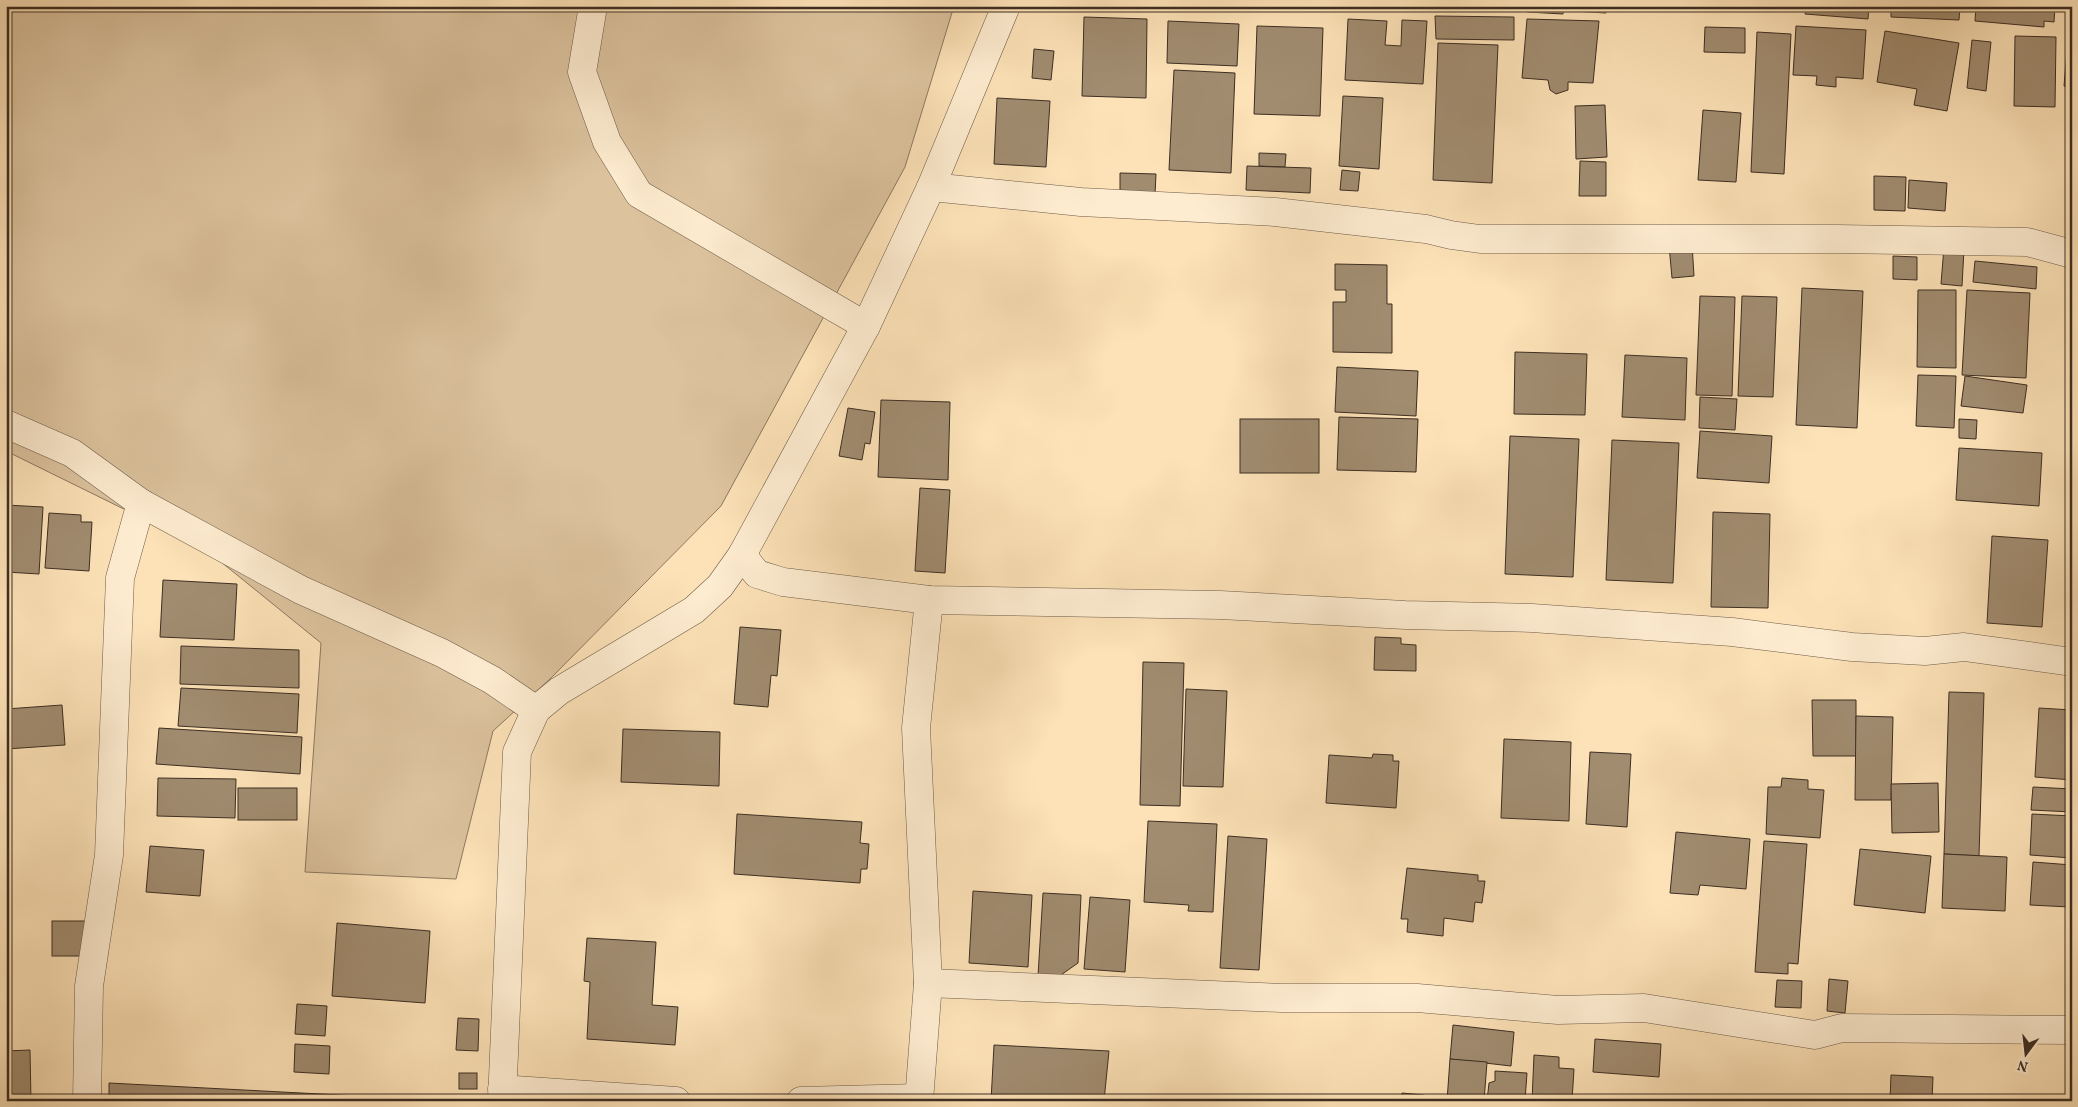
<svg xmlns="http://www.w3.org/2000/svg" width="2078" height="1107" font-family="Vollkorn,serif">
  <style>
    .green { fill: #dcc39e; stroke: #8c7860 }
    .building { fill: #a18c70; stroke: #3d2e23 }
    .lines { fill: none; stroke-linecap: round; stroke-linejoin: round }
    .minor-casing { stroke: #6d5b48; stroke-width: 29 }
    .minor { stroke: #feecd0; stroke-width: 28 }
  </style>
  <rect width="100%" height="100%" fill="#fde2b7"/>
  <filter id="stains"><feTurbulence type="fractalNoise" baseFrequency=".004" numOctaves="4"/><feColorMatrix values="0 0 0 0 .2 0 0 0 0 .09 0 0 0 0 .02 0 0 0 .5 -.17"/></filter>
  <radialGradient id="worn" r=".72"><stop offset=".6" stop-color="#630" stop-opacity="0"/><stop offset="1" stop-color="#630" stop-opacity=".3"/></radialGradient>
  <path class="green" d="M 6,6 L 954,6 L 905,167 L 721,506 L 551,678 L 493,731 L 456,879 L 305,872 L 321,643 L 205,549 L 6,451 Z"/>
  <g class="building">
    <path d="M 1360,6 L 1406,6 L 1406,10 Z"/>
    <path d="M 1528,6 L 1564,6 L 1563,14 L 1527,12 Z"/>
    <path d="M 1573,6 L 1606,6 L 1606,13 L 1572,11 Z"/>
    <path d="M 1806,6 L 1869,6 L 1868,19 L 1805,14 Z"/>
    <path d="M 1891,6 L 1960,6 L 1959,20 L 1891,17 Z"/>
    <path d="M 1976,6 L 2055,6 L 2054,22 L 2044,21 L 2044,27 L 1975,21 Z"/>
    <path d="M 1435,16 L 1514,17 L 1514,40 L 1436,39 Z"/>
    <path d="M 1084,17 L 1147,19 L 1146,98 L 1082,96 Z"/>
    <path d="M 1348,19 L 1387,21 L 1385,45 L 1401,46 L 1402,20 L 1427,21 L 1423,84 L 1345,80 Z"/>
    <path d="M 1527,19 L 1599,21 L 1593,83 L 1568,82 L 1568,90 L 1556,94 L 1550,90 L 1548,80 L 1522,78 Z"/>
    <path d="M 1168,21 L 1239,24 L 1237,66 L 1167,63 Z"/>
    <path d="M 1257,26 L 1323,28 L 1320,116 L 1254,114 Z"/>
    <path d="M 1796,26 L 1866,30 L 1863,79 L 1836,77 L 1836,87 L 1816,85 L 1817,76 L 1793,75 Z"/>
    <path d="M 1705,27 L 1745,28 L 1745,53 L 1704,52 Z"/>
    <path d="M 1885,31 L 1959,43 L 1947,111 L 1914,105 L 1917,89 L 1877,82 Z"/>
    <path d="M 1757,32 L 1791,34 L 1784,174 L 1751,172 Z"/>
    <path d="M 2015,36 L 2056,37 L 2055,107 L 2014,106 Z"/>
    <path d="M 2068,37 L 2072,38 L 2072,87 L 2064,86 Z"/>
    <path d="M 1972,40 L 1991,42 L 1986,91 L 1967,88 Z"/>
    <path d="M 1438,43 L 1498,45 L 1492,183 L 1433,180 Z"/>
    <path d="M 1034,49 L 1054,51 L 1051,80 L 1032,78 Z"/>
    <path d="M 1174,70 L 1235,73 L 1231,173 L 1169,170 Z"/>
    <path d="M 1343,96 L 1383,98 L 1379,169 L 1339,166 Z"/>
    <path d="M 997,98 L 1050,101 L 1046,167 L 994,164 Z"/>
    <path d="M 1605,105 L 1607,157 L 1576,159 L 1575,106 Z"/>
    <path d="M 1703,110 L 1741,113 L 1736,182 L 1698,180 Z"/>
    <path d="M 1259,153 L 1286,154 L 1285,167 L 1259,166 Z"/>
    <path d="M 1580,161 L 1606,162 L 1606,196 L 1579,196 Z"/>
    <path d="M 1247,166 L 1311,168 L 1310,193 L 1246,190 Z"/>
    <path d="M 1342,170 L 1360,172 L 1358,191 L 1340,190 Z"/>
    <path d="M 1120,173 L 1156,174 L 1155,194 L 1120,192 Z"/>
    <path d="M 1874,176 L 1906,177 L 1905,211 L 1874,210 Z"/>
    <path d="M 1909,180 L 1947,183 L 1945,211 L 1908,208 Z"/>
    <path d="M 1692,244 L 1694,276 L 1672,278 L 1669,245 Z"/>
    <path d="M 1944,247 L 1964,249 L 1962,286 L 1941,284 Z"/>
    <path d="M 1893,256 L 1917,257 L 1917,280 L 1893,279 Z"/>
    <path d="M 1975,261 L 2037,267 L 2036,289 L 1973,282 Z"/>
    <path d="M 1335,264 L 1387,265 L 1387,304 L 1392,304 L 1392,353 L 1333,352 L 1333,302 L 1346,302 L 1346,290 L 1335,290 Z"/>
    <path d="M 1802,288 L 1863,291 L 1857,428 L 1796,425 Z"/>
    <path d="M 1918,290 L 1956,290 L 1956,368 L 1917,367 Z"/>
    <path d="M 1967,290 L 2030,293 L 2026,378 L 1962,375 Z"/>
    <path d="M 1700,296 L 1735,297 L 1732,396 L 1696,395 Z"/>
    <path d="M 1742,296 L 1777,297 L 1773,397 L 1738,396 Z"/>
    <path d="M 1515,352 L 1587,354 L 1585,415 L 1514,414 Z"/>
    <path d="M 1625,355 L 1687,358 L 1685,420 L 1622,417 Z"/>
    <path d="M 1337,367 L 1418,371 L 1416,416 L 1335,412 Z"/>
    <path d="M 1918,375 L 1956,376 L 1954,428 L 1916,426 Z"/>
    <path d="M 1965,376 L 2027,385 L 2023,413 L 1961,406 Z"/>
    <path d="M 1700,397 L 1737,399 L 1735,430 L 1699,428 Z"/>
    <path d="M 881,400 L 950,402 L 948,480 L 878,477 Z"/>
    <path d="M 848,408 L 875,412 L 870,444 L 865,443 L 862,460 L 839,456 Z"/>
    <path d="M 1339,417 L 1418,419 L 1416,472 L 1337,470 Z"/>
    <rect x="1240" y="419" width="79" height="54"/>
    <path d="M 1959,419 L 1977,420 L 1976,439 L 1959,438 Z"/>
    <path d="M 1700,431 L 1772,436 L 1769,483 L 1697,478 Z"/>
    <path d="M 1510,436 L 1579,439 L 1573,577 L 1505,574 Z"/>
    <path d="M 1612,440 L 1679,443 L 1673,583 L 1606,580 Z"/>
    <path d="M 1959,448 L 2042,453 L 2039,506 L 1956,500 Z"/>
    <path d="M 920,488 L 950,490 L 945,573 L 915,571 Z"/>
    <path d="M 6,505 L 43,507 L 39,574 L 6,572 Z"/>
    <path d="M 1713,512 L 1770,514 L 1768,608 L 1711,607 Z"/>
    <path d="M 49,513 L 81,515 L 81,522 L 92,522 L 89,571 L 45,568 Z"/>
    <path d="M 1992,536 L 2048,540 L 2042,627 L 1987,623 Z"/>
    <path d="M 163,580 L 237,584 L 234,640 L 160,637 Z"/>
    <path d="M 740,627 L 781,630 L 777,676 L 771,675 L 768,707 L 734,704 Z"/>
    <path d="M 1375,637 L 1401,638 L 1401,644 L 1416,645 L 1416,671 L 1374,670 Z"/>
    <path d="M 181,646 L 299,650 L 299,688 L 180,684 Z"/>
    <path d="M 1143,662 L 1184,663 L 1180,806 L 1140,805 Z"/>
    <path d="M 181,688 L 299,694 L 297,733 L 178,726 Z"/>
    <path d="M 1186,689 L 1227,691 L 1223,787 L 1183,786 Z"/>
    <path d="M 1949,692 L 1984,693 L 1979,856 L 1944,854 Z"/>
    <path d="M 1812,700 L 1856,700 L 1856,756 L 1813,756 Z"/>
    <path d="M 62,705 L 65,745 L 6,749 L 6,709 Z"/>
    <path d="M 2039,708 L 2072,710 L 2072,780 L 2035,777 Z"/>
    <path d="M 1856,716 L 1893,717 L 1891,800 L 1855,800 Z"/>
    <path d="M 159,728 L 302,737 L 300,774 L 156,764 Z"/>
    <path d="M 623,729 L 720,732 L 719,786 L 621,782 Z"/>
    <path d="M 1504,739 L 1571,742 L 1569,821 L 1501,818 Z"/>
    <path d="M 1590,752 L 1631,754 L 1627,827 L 1586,824 Z"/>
    <path d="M 1373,754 L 1393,755 L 1393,761 L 1399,761 L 1396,808 L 1326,803 L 1329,755 L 1372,758 Z"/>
    <path d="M 158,778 L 236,779 L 235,818 L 157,816 Z"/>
    <path d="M 1782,778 L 1808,780 L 1808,789 L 1824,790 L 1820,838 L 1766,834 L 1768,787 L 1781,787 Z"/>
    <path d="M 1938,783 L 1939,832 L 1892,833 L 1891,784 Z"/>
    <path d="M 2033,787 L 2072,789 L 2072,812 L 2031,810 Z"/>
    <rect x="238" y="788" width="59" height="32"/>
    <path d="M 737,814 L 862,822 L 860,843 L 869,844 L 867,869 L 861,869 L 860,883 L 734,874 Z"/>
    <path d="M 2032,814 L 2072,816 L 2072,858 L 2030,855 Z"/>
    <path d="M 1148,821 L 1217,824 L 1213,912 L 1188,911 L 1189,905 L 1144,902 Z"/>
    <path d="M 1676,832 L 1750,839 L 1746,889 L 1700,885 L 1698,895 L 1670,893 Z"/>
    <path d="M 1228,836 L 1267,839 L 1259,970 L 1220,968 Z"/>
    <path d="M 1764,841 L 1807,844 L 1798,964 L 1788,963 L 1788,974 L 1755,972 Z"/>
    <path d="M 150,846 L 204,850 L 200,896 L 146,892 Z"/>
    <path d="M 1860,849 L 1931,856 L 1925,913 L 1854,905 Z"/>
    <path d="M 1944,854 L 2007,857 L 2005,911 L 1942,908 Z"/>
    <path d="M 2033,862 L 2072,865 L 2070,907 L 2030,905 Z"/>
    <path d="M 1407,868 L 1478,875 L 1478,881 L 1485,881 L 1482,903 L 1475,902 L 1473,922 L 1444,918 L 1443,936 L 1407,932 L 1408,919 L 1401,919 Z"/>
    <path d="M 2072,871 L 2072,923 L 2066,923 L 2070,907 Z"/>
    <path d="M 973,891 L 1032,895 L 1028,967 L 969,963 Z"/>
    <path d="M 1043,893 L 1081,895 L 1078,963 L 1058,977 L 1038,976 Z"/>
    <path d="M 1090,897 L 1130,900 L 1125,972 L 1084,969 Z"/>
    <rect x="52" y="921" width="33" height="35"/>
    <path d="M 337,923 L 430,931 L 425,1003 L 332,996 Z"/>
    <path d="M 587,938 L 656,942 L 652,1005 L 678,1007 L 675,1045 L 587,1039 L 590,982 L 584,981 Z"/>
    <path d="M 1829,979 L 1848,981 L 1845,1013 L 1827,1011 Z"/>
    <path d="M 1777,980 L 1802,981 L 1801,1008 L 1775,1007 Z"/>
    <path d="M 297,1004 L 327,1006 L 325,1036 L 295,1034 Z"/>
    <path d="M 458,1018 L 479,1019 L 478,1051 L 456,1050 Z"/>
    <path d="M 1453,1025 L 1514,1032 L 1511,1066 L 1450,1059 Z"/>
    <path d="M 1595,1039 L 1661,1044 L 1659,1077 L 1593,1072 Z"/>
    <path d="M 295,1044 L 330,1046 L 329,1074 L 294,1072 Z"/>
    <path d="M 994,1045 L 1109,1051 L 1104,1101 L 991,1101 Z"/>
    <path d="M 30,1050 L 31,1101 L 6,1101 L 6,1051 Z"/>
    <path d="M 1534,1055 L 1559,1057 L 1559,1068 L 1574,1069 L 1572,1101 L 1532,1101 Z"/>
    <path d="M 1450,1059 L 1487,1062 L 1484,1101 L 1447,1101 Z"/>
    <path d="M 1495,1071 L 1527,1073 L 1525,1101 L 1487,1101 L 1489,1083 L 1495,1081 Z"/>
    <rect x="459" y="1073" width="18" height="16"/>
    <path d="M 1891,1075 L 1933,1077 L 1932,1101 L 1890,1101 Z"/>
    <path d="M 109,1083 L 455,1101 L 109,1101 Z"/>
    <path d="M 1402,1093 L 1424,1095 L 1424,1101 L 1401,1101 Z"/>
  </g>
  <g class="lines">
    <g class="minor-casing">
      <g id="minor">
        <path d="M 593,6 L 582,72 L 607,142 L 639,194 L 866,326"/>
        <path d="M 931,187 L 1081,202 L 1275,212 L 1426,229 L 1451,235 L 1480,239 L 1837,239 L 2027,242 L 2072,254"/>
        <path d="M 6,424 L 72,453 L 141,503 L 301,590 L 442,653 L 492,680 L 536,710"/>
        <path d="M 742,555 L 757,574 L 783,582 L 929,600 L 1220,605 L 1405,615 L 1532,618 L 1732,632 L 1852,647 L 1925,651 L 1964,647 L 2072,662"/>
        <path d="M 928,983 L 1281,998 L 1417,998 L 1558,1010 L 1644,1008 L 1815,1035 L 1842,1028 L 2072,1030"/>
        <path d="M 502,1089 L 676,1101"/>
        <path d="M 87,1101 L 89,986 L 109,855 L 120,578 L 141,503"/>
        <path d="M 502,1101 L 517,752 L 536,710 L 559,691 L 694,610 L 720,586 L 742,555 L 866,326 L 931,187 L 1006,6"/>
        <path d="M 801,1101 L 919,1098"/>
        <path d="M 919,1101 L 928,983 L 916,728 L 929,600"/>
      </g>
    </g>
    <use href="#minor" class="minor"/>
  </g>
  <rect width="2078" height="1107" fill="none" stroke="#fde2b7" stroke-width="25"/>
  <rect x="8" y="8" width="2063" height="1092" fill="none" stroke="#3d2e23" stroke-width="2.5"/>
  <rect x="12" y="12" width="2053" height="1082" fill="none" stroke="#3d2e23"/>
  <g transform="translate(2026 1054) rotate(195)" stroke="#feecd0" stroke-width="4" paint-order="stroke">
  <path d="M0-4L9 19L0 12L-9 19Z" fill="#3d2e23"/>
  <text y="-8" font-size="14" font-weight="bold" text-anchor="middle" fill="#3d2e23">N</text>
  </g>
  <rect width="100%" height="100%" filter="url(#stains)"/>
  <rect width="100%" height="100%" fill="url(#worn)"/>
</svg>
